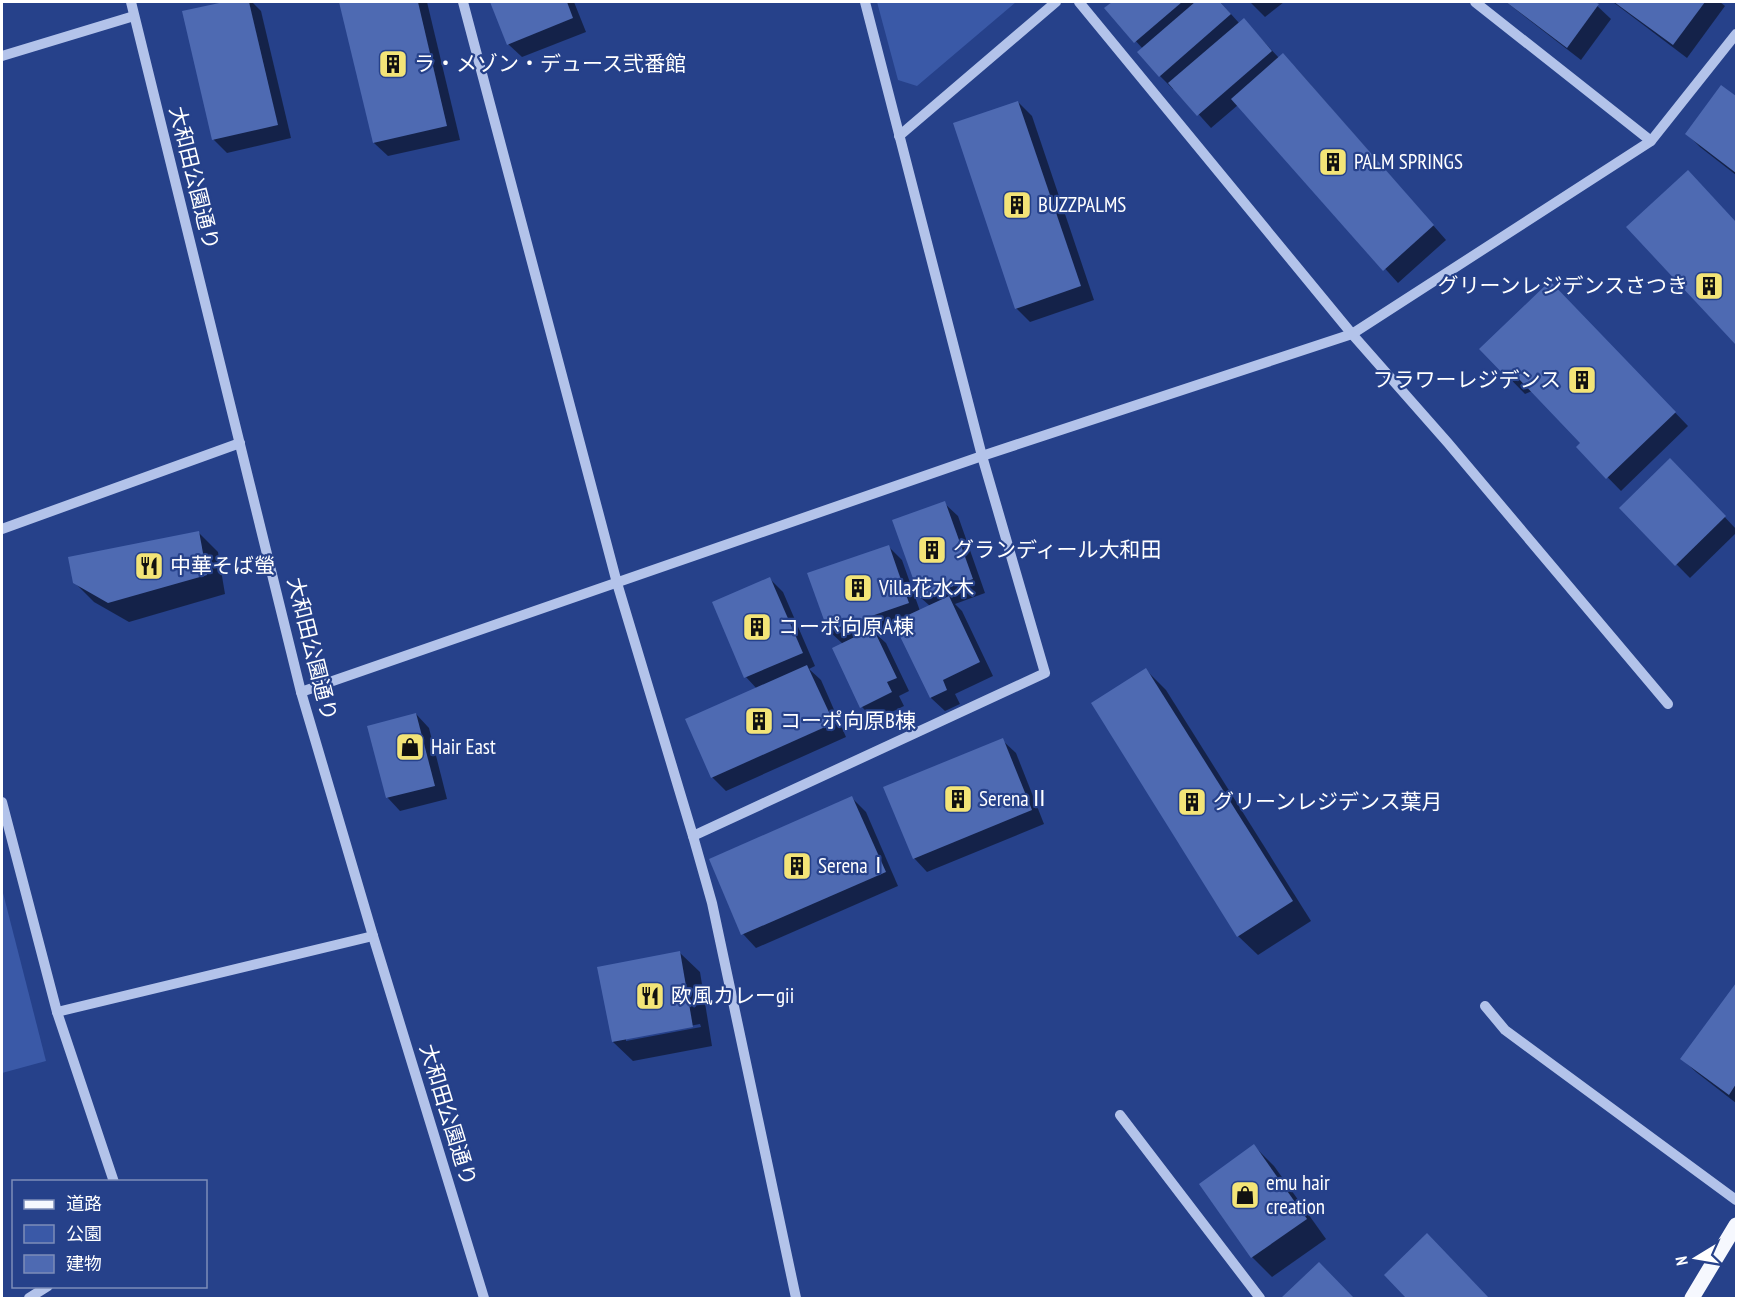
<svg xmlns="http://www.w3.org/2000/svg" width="1738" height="1300" font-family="'PT Sans Narrow','Noto Sans JP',sans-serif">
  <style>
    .green { fill: #3a59a7 }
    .shadow { fill: #0007; fill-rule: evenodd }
    .building { fill: #4e6ab2 }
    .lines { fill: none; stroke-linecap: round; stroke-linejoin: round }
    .minor { stroke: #b3c3ea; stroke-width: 10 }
    .major { stroke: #f6f8fe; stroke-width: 15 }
    .labels { text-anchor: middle; stroke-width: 4.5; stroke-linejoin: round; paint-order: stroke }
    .poi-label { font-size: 21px; fill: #fff; stroke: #26418a; text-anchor: start }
    .street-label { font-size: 21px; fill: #fff; stroke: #26418a }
  </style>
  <rect width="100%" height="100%" fill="#26418a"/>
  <g class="green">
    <path d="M 877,2 L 1016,2 L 917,86 L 898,80 Z"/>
    <path d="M 2,889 L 46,1061 L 2,1073 Z"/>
  </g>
  <g class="shadow">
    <path d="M 231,2 L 252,2 L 261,11 L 291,138 L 227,153 L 214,140 L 184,13 Z"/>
    <path d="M 341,2 L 427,2 L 460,140 L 388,156 L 374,143 Z"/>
    <path d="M 491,2 L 574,2 L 586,32 L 522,57 L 508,44 Z"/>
    <path d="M 1114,2 L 1220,2 L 1240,24 L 1244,20 L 1279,58 L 1296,68 L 1446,240 L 1398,283 L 1238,105 L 1211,128 L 1175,88 L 1173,89 L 1160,76 L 1143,49 L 1106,8 Z"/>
    <path d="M 1250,2 L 1284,2 L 1265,17 Z"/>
    <path d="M 1506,2 L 1593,2 L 1611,19 L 1581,60 Z"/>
    <path d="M 1613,2 L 1720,2 L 1725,6 L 1687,58 Z"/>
    <path d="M 1722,87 L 1736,98 L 1736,175 L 1700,147 L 1687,134 Z"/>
    <path d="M 1018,102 L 1032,116 L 1094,300 L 1030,322 L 1016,308 Z"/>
    <path d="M 1707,192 L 1736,223 L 1736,343 L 1628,227 Z"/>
    <path d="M 1563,296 L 1688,426 L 1621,491 L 1578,447 L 1582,443 L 1532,391 L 1525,394 L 1481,349 Z"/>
    <path d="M 1684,474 L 1736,529 L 1736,533 L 1690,578 L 1621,508 Z"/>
    <path d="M 944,503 L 958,516 L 985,593 L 955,604 L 962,611 L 993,676 L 955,694 L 960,704 L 945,711 L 931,698 L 897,625 L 875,633 L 886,643 L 909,691 L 899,696 L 904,706 L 875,720 L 862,707 L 843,644 L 829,631 L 889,547 L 902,560 L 920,611 L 930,606 L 921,598 L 894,521 Z"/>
    <path d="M 199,533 L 218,552 L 225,594 L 129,622 L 94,602 L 74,582 Z"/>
    <path d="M 770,579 L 783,592 L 815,666 L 809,669 L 821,680 L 846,737 L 726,791 L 712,777 L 757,689 L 746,677 Z"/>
    <path d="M 1146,670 L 1166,690 L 1311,921 L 1258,955 L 1238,936 Z"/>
    <path d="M 416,714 L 429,728 L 447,799 L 400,811 L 387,797 Z"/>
    <path d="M 1002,740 L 1016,753 L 1044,824 L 927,872 L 914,858 Z"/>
    <path d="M 852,798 L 866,812 L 898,886 L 756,948 L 743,934 Z"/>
    <path d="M 680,953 L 700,972 L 712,1046 L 633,1061 L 613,1042 ZM 700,1024 L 701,1027 L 626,1041 L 626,1038 Z"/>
    <path d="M 1736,986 L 1736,1103 L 1696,1072 L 1682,1059 Z"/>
    <path d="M 1254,1146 L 1274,1166 L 1326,1239 L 1272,1277 L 1252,1257 L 1201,1185 Z"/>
    <path d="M 1440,1248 L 1488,1298 L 1408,1298 L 1386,1275 Z"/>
    <path d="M 1319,1264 L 1353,1298 L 1283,1298 Z"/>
  </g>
  <g class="building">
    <path d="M 224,2 L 249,2 L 278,125 L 212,140 L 182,11 Z"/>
    <path d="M 339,2 L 418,2 L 447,126 L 373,143 Z"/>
    <path d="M 490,2 L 567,2 L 573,18 L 507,45 Z"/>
    <path d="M 1112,2 L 1182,2 L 1134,43 L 1104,8 Z"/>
    <path d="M 1195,2 L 1220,2 L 1231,14 L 1159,77 L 1137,52 Z"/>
    <path d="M 1506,2 L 1595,2 L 1599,4 L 1567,48 Z"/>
    <path d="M 1614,2 L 1705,2 L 1673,45 Z"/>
    <path d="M 1244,18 L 1272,51 L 1197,116 L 1168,83 Z"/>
    <path d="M 1283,53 L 1434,225 L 1383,271 L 1231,99 Z"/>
    <path d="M 1721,85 L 1736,96 L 1736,173 L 1685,134 Z"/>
    <path d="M 1018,101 L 1081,286 L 1015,309 L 953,123 Z"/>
    <path d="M 1688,170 L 1736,222 L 1736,345 L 1626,227 Z"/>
    <path d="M 1550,281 L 1676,412 L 1606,479 L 1576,447 L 1580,443 L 1518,378 L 1511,382 L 1479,349 Z"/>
    <path d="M 1670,458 L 1726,516 L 1675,566 L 1619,508 Z"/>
    <path d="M 945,501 L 973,579 L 920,598 L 892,520 Z"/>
    <path d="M 199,531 L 207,575 L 108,603 L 73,583 L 68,557 Z"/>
    <path d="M 889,545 L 909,603 L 828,631 L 807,573 Z"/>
    <path d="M 770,577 L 803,653 L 744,678 L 712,602 Z"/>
    <path d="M 949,596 L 980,662 L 943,680 L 947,690 L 930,698 L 893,622 Z"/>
    <path d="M 873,628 L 897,678 L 887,682 L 892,692 L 860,708 L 832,648 Z"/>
    <path d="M 807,665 L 834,723 L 711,778 L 685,719 Z"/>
    <path d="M 1146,668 L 1293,901 L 1237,937 L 1091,703 Z"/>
    <path d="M 416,713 L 435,786 L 386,798 L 367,726 Z"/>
    <path d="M 1003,738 L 1032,810 L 913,859 L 883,787 Z"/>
    <path d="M 852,796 L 886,872 L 741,935 L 709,859 Z"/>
    <path d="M 680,951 L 693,1027 L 612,1042 L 597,967 Z"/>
    <path d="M 1736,983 L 1736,1084 L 1729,1095 L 1680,1059 Z"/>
    <path d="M 1254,1144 L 1307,1219 L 1251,1258 L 1199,1184 Z"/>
    <path d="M 1427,1233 L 1489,1298 L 1406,1298 L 1384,1275 Z"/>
    <path d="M 1319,1262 L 1354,1298 L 1281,1298 Z"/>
  </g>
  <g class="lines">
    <g class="minor">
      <path d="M 131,2 L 301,692 L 373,936 L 484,1298"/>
      <path d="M 463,2 L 617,583 L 693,836"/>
      <path d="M 1079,2 L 1352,334 L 1448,443 L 1668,704"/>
      <path d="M 1475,2 L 1651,141"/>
      <path d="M 2,56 L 134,16"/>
      <path d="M 899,136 L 1056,2"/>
      <path d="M 2,529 L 240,443"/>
      <path d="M 301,692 L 982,456 L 1352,334 L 1651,141 L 1736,34"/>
      <path d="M 2,802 L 57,1012 L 114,1182"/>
      <path d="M 1485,1006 L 1505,1030 L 1736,1200"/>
      <path d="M 57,1012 L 373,936"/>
      <path d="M 1120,1115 L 1260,1298"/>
      <path d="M 29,1298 L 48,1286"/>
      <path d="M 796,1298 L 712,903 L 693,836 L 1045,673 L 982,456 L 865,2"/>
    </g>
    <path class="major" d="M 1692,1298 L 1736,1225"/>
  </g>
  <defs>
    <g id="building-square" transform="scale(1.5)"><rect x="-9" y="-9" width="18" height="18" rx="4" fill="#f3e477" stroke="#26418a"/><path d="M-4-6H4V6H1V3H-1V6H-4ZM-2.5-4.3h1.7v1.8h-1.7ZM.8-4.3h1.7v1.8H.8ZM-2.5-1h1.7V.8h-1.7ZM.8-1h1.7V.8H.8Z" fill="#111"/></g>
    <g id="restaurant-square" transform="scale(1.5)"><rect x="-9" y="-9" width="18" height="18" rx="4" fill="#f3e477" stroke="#26418a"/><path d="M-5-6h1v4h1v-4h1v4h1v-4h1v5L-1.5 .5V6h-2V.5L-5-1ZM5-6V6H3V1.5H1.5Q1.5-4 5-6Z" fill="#111"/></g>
    <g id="shop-square" transform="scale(1.5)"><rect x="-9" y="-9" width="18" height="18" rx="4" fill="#f3e477" stroke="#26418a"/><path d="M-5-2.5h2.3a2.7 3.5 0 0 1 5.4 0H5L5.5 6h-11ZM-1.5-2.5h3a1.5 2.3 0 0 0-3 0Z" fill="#111"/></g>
  </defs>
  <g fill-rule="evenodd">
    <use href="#building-square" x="393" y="64"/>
    <use href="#building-square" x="1333" y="162"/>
    <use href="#building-square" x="1017" y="205"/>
    <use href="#building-square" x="1709" y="286"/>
    <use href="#building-square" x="1582" y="380"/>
    <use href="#building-square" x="932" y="550"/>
    <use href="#restaurant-square" x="149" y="566"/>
    <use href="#building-square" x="858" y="588"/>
    <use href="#building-square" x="757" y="627"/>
    <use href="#building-square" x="759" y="721"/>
    <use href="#shop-square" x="410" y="747"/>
    <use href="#building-square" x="958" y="799"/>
    <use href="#building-square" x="1192" y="802"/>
    <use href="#building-square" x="797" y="866"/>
    <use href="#restaurant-square" x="650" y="996"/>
    <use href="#shop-square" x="1245" y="1195"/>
  </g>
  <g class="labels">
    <g class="poi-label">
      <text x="414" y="71">ラ・メゾン・デュース弐番館</text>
      <text x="1354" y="169">PALM SPRINGS</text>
      <text x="1038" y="212">BUZZPALMS</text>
      <text x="1688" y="293" text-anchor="end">グリーンレジデンスさつき</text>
      <text x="1561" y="387" text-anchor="end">フラワーレジデンス</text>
      <text x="953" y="557">グランディール大和田</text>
      <text x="170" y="573">中華そば螢</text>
      <text x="879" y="595">Villa花水木</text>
      <text x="778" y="634">コーポ向原A棟</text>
      <text x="780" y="728">コーポ向原B棟</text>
      <text x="431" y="754">Hair East</text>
      <text x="979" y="806">SerenaⅡ</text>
      <text x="1213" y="809">グリーンレジデンス葉月</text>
      <text x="818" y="873">SerenaⅠ</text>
      <text x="671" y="1003">欧風カレーgii</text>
      <text x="1266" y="1190">emu hair<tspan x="1266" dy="24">creation</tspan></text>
    </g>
    <g class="street-label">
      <text transform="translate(194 178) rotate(76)" y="7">大和田公園通り</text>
      <text transform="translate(312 649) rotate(76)" y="7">大和田公園通り</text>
      <text transform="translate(448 1115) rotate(73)" y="7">大和田公園通り</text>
    </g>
  </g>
  <rect width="1738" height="1300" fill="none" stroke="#ffffff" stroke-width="6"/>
  <rect x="12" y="1180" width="195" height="108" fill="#26418a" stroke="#7d8db9" stroke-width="1.5"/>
  <rect x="24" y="1200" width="30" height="9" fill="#f6f8fe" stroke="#7d8db9" stroke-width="1.5"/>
  <text x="66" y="1210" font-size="18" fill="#ffffff">道路</text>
  <rect x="24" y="1225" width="30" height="18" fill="#3a59a7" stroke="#7d8db9" stroke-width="1.5"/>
  <text x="66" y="1240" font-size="18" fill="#ffffff">公園</text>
  <rect x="24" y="1255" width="30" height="18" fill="#4e6ab2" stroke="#7d8db9" stroke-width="1.5"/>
  <text x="66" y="1270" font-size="18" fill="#ffffff">建物</text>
  <g transform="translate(1696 1258) rotate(259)" stroke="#26418a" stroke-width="4.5" paint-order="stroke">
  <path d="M0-4.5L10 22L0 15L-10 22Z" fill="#ffffff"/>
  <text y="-9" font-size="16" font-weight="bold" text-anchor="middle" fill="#ffffff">N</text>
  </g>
</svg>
